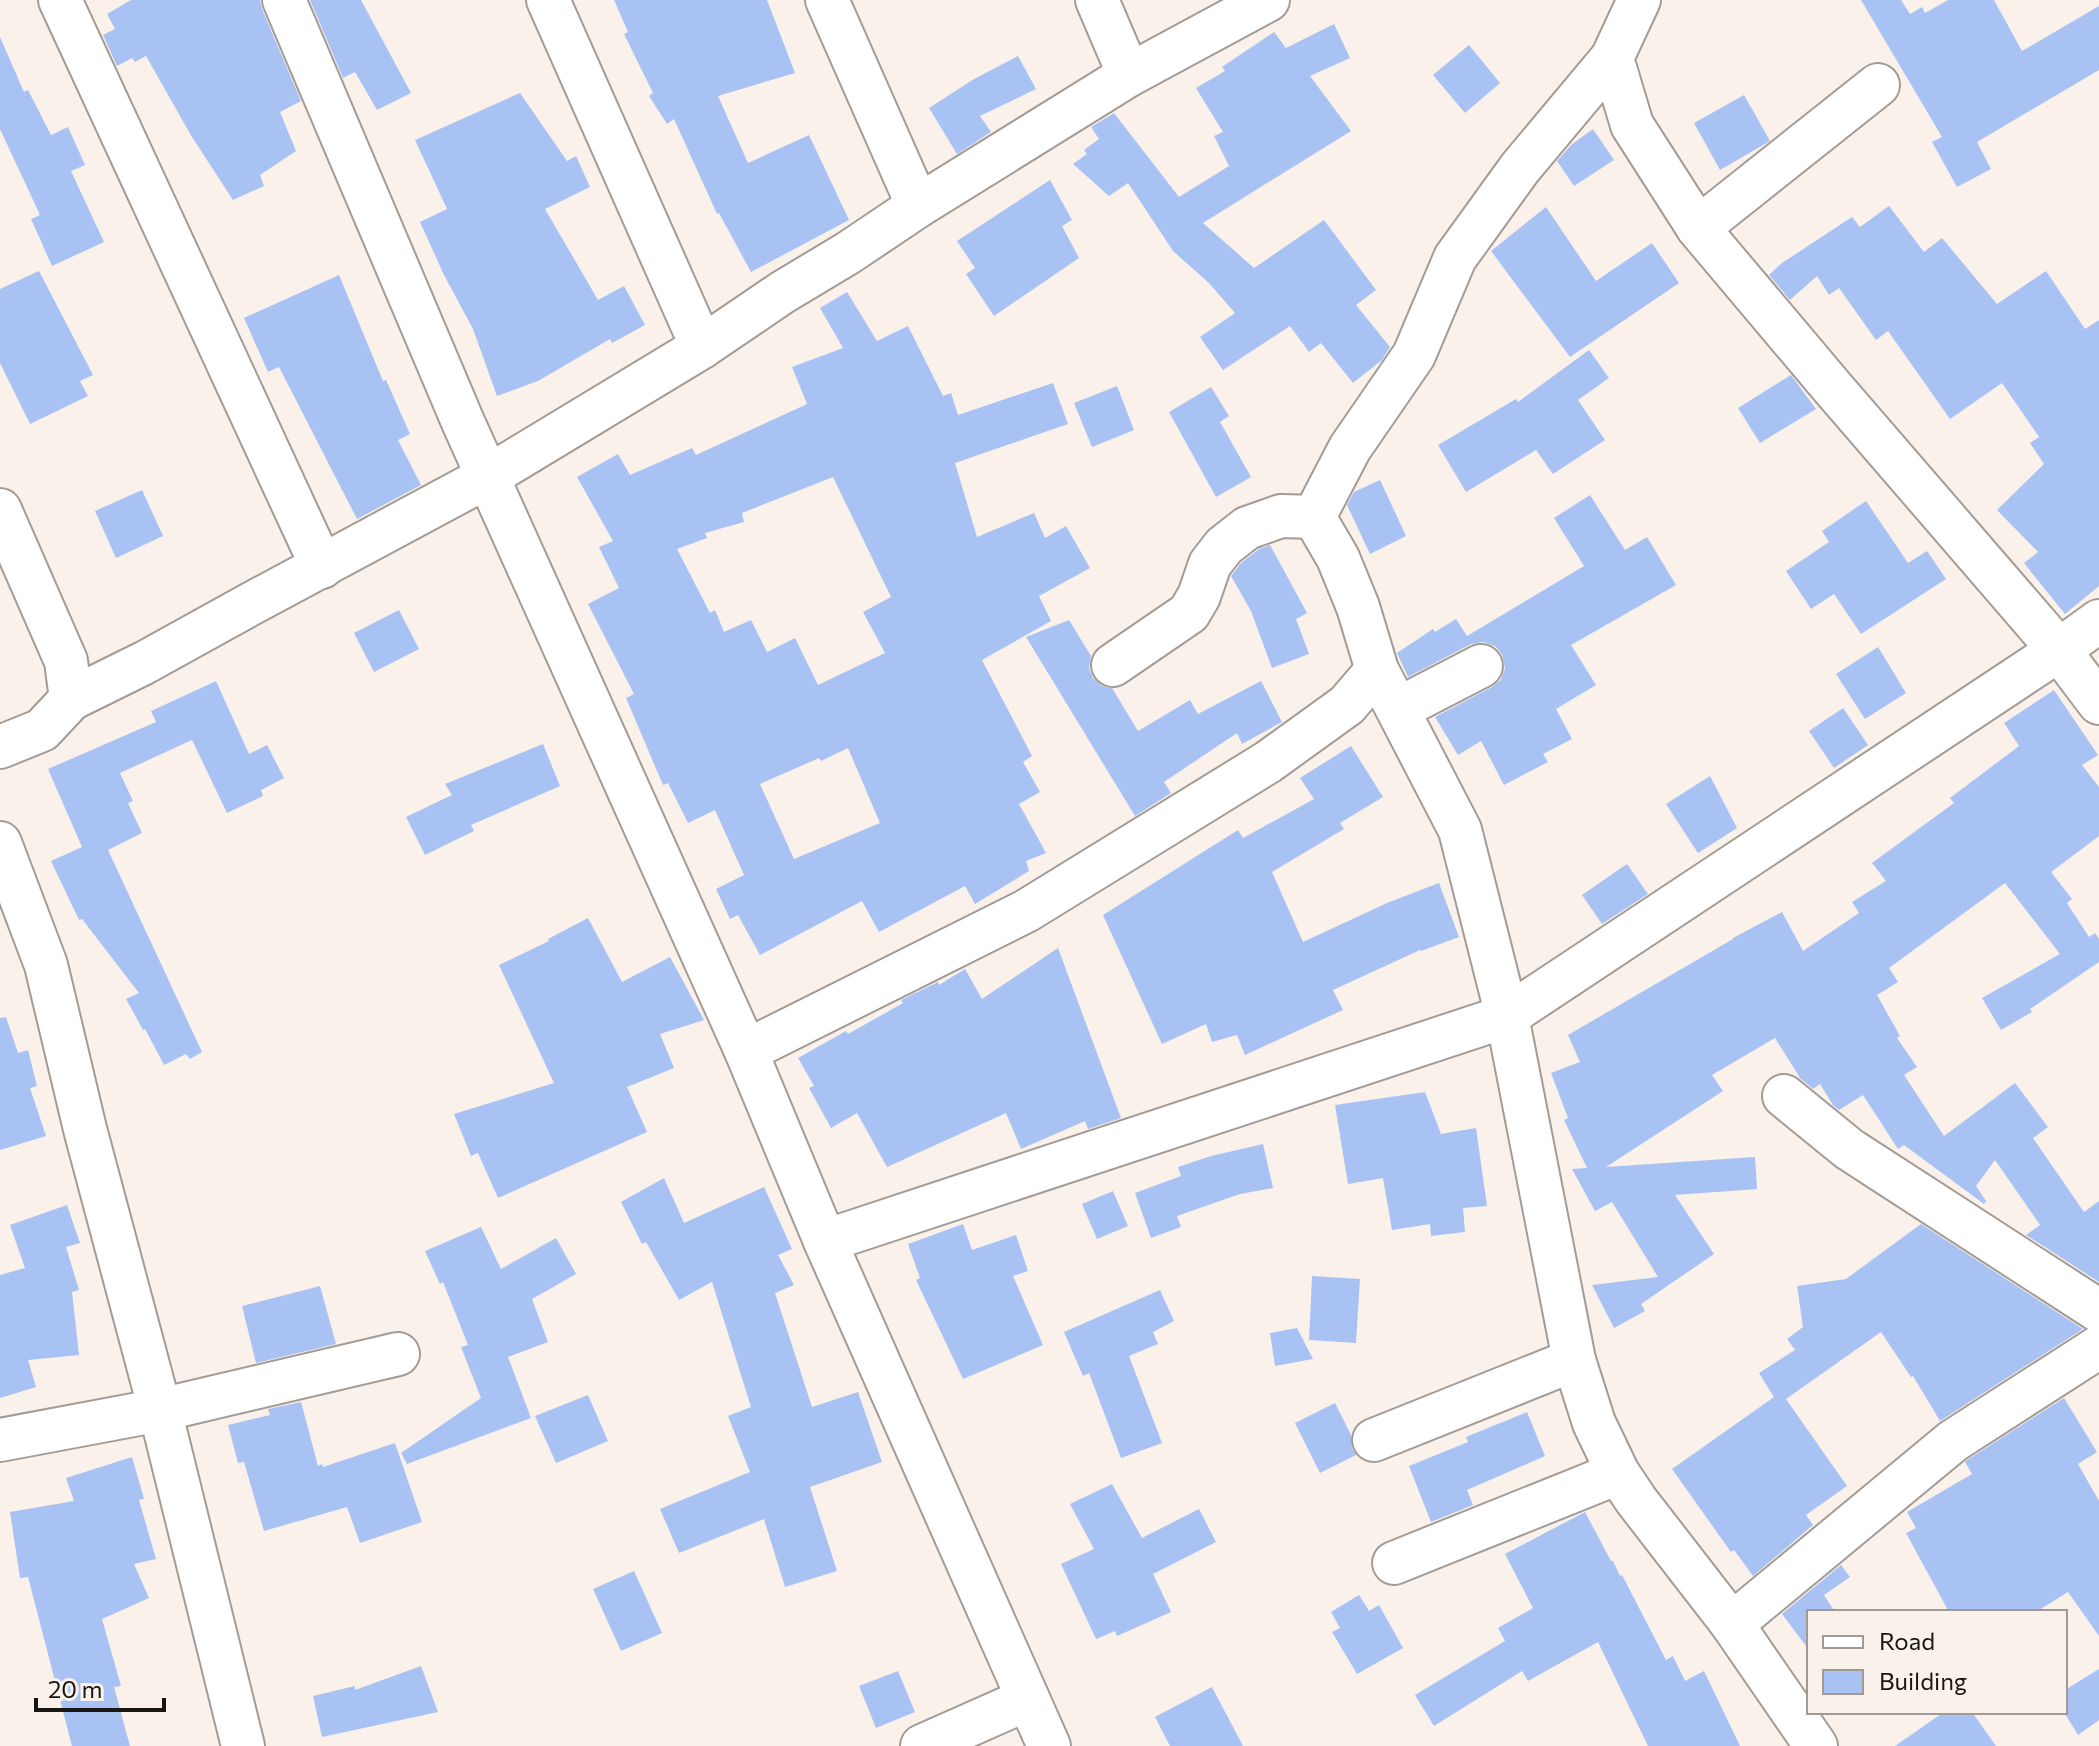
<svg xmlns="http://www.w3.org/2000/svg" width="2099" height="1746" font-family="Commissioner,sans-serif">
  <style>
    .building { fill: #a9c2f4; fill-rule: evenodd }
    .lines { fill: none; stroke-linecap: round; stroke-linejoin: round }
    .street-casing { stroke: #a39b95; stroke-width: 46 }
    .street { stroke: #fff; stroke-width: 42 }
  </style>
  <rect width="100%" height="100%" fill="#faf1eb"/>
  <g class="building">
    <path d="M 131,0 L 260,0 L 262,9 L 301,101 L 280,112 L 296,151 L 260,175 L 264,186 L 233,200 L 192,137 L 146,56 L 135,62 L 132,58 L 117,66 L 103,35 L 115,29 L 107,14 Z"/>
    <path d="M 310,0 L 361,0 L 411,93 L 377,110 L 355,72 L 343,78 Z"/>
    <path d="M 614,0 L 767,0 L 795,73 L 718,96 L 748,163 L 809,135 L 849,220 L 751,272 L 719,213 L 717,214 L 674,119 L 667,124 L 649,96 L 653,93 L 624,34 L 628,32 Z"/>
    <path d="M 1861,0 L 1901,0 L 1910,14 L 1922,7 L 1925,13 L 1948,0 L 1994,0 L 2022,51 L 2099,6 L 2099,70 L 1977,142 L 1991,169 L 1957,187 L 1932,142 L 1942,137 Z"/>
    <path d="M 1334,24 L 1350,58 L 1310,76 L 1351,131 L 1203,223 L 1254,268 L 1324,220 L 1376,290 L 1356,305 L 1390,347 L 1382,360 L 1353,383 L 1321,343 L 1309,352 L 1290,326 L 1223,370 L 1200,337 L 1235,313 L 1209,283 L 1173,251 L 1128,183 L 1109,196 L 1073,164 L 1087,154 L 1084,150 L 1099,139 L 1091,127 L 1114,113 L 1179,197 L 1229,166 L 1214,136 L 1223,132 L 1196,88 L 1225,71 L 1222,67 L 1274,32 L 1286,48 Z"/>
    <path d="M 0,37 L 24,92 L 28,90 L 51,135 L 68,127 L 85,165 L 71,171 L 104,242 L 52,266 L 31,219 L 40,215 L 0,129 Z"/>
    <path d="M 1469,45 L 1500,83 L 1465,113 L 1433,75 Z"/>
    <path d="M 1018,56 L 1036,89 L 980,116 L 991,132 L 957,154 L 929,108 L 974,79 Z"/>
    <path d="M 520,93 L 567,161 L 576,156 L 590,187 L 545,209 L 598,300 L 624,286 L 645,325 L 612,343 L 610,339 L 538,381 L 497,396 L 473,329 L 444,275 L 420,222 L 447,209 L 415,140 Z"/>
    <path d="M 1744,95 L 1770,141 L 1720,170 L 1694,123 Z"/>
    <path d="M 1593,129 L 1614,160 L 1574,186 L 1557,161 L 1571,145 Z"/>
    <path d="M 1050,180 L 1072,220 L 1062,226 L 1079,258 L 994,316 L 966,274 L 975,268 L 957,241 Z"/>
    <path d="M 1889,206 L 1924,252 L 1942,238 L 1997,304 L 2046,271 L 2085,329 L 2099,320 L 2099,586 L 2065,614 L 2024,563 L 2038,552 L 1997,510 L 2044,464 L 2030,443 L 2039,437 L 2002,383 L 1950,419 L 1888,331 L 1876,340 L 1839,288 L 1829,295 L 1817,276 L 1790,300 L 1769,275 L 1782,263 L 1852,217 L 1860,227 Z"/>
    <path d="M 1546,207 L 1596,281 L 1652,243 L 1679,283 L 1570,357 L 1491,251 Z"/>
    <path d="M 39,271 L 93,375 L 80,381 L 88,396 L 30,424 L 0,363 L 0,289 Z"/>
    <path d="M 339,275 L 383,381 L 386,380 L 410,434 L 398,440 L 421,485 L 357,519 L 279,367 L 268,372 L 244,318 Z"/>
    <path d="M 847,292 L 877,341 L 908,326 L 943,396 L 951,393 L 958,415 L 1053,383 L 1068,424 L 955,463 L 977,537 L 1034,513 L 1045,538 L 1066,526 L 1090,568 L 1039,596 L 1051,621 L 982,660 L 1032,756 L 1023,762 L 1040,792 L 1019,804 L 1046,853 L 1026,861 L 1029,871 L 975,904 L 965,886 L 879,932 L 862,901 L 760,955 L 738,915 L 730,919 L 716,889 L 744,875 L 715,810 L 688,823 L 668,783 L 663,785 L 626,698 L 634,694 L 588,604 L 619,588 L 599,547 L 613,541 L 577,477 L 618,454 L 630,475 L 692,448 L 696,455 L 807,404 L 792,367 L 843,348 L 820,308 ZM 833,477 L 891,597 L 863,612 L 885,653 L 818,685 L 795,638 L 767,652 L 751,620 L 724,632 L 715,610 L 710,613 L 677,549 L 707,538 L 705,533 L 744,522 L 742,513 ZM 848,748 L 880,823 L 794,859 L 760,784 L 819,758 L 821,761 Z"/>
    <path d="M 1589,350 L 1609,378 L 1578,400 L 1605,440 L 1553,474 L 1536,450 L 1466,492 L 1438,445 L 1516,399 L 1518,402 Z"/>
    <path d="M 1791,375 L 1816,409 L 1760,443 L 1738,408 Z"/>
    <path d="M 1117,386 L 1134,430 L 1092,447 L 1074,403 Z"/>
    <path d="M 1211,387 L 1229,416 L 1220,422 L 1251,477 L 1216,497 L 1169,412 Z"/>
    <path d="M 1380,480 L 1406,536 L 1370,554 L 1347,505 L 1354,492 Z"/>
    <path d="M 142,490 L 163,536 L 116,558 L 95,511 Z"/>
    <path d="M 1590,495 L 1625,550 L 1647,537 L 1676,585 L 1571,645 L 1596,685 L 1556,709 L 1572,739 L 1543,754 L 1548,762 L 1504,785 L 1481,741 L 1458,755 L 1435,717 L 1492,687 L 1501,680 L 1505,668 L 1502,654 L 1495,646 L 1483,642 L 1471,644 L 1408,677 L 1397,653 L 1433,629 L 1435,632 L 1456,619 L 1467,636 L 1584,566 L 1554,518 Z"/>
    <path d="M 1866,501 L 1908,563 L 1927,551 L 1946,579 L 1861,634 L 1834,594 L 1811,609 L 1786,571 L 1829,542 L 1822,531 Z"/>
    <path d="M 1270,545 L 1307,613 L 1296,619 L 1309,654 L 1272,668 L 1251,611 L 1231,576 L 1241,563 L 1259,549 Z"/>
    <path d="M 399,610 L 419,649 L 374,672 L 354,633 Z"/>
    <path d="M 1069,620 L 1091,656 L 1089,668 L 1093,678 L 1102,686 L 1112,688 L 1138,731 L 1190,700 L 1198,714 L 1261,681 L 1282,722 L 1242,744 L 1237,733 L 1164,782 L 1171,793 L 1135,816 L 1026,637 Z"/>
    <path d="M 1878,647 L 1906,693 L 1865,719 L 1836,674 Z"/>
    <path d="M 216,681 L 249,754 L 267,745 L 284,778 L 261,790 L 263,796 L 227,813 L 192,740 L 120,773 L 133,801 L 128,803 L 142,833 L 108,850 L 202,1052 L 190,1059 L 186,1054 L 164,1065 L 145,1029 L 143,1030 L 126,999 L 139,993 L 82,919 L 79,920 L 51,861 L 82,847 L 48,769 L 156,722 L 151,711 Z"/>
    <path d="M 2054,690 L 2098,755 L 2082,765 L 2099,787 L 2099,836 L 2051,872 L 2072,899 L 2067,903 L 2089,937 L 2095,933 L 2099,939 L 2099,962 L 2030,1009 L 2032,1012 L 2001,1030 L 1982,998 L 2060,954 L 2005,883 L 1889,968 L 1898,982 L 1877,995 L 1900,1036 L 1897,1038 L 1917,1067 L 1904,1075 L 1944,1136 L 2015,1083 L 2048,1127 L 2033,1138 L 2084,1212 L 2099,1201 L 2099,1282 L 2026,1235 L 2040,1225 L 1995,1160 L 1976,1186 L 1986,1201 L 1984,1204 L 1904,1145 L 1898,1149 L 1863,1095 L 1839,1110 L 1833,1105 L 1820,1084 L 1813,1089 L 1800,1078 L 1775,1038 L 1712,1075 L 1723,1091 L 1606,1167 L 1755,1157 L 1757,1189 L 1675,1195 L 1714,1254 L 1641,1304 L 1645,1311 L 1614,1328 L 1592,1285 L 1658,1277 L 1612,1202 L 1595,1211 L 1572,1169 L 1587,1168 L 1564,1120 L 1568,1118 L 1551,1073 L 1580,1062 L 1568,1035 L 1733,939 L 1733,938 L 1782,912 L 1803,951 L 1859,913 L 1852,902 L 1886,881 L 1872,863 L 1954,803 L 1950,798 L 2019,746 L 2004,723 Z"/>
    <path d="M 1843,708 L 1868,745 L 1834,768 L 1809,731 Z"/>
    <path d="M 543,744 L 560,786 L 471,825 L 474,831 L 425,855 L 406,817 L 452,795 L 445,784 Z"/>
    <path d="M 1351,746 L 1383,797 L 1340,823 L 1344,829 L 1272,872 L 1303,942 L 1387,903 L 1439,883 L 1459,937 L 1421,951 L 1420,950 L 1333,990 L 1343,1010 L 1245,1055 L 1237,1035 L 1212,1042 L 1206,1024 L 1162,1044 L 1103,915 L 1238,830 L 1243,838 L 1314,799 L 1300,778 Z"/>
    <path d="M 1710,776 L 1737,828 L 1698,853 L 1666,804 Z"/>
    <path d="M 1627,864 L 1648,894 L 1602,924 L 1582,895 Z"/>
    <path d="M 588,918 L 622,982 L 670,957 L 704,1020 L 660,1034 L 674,1068 L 627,1087 L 647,1132 L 498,1198 L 478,1153 L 471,1156 L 454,1114 L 554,1083 L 499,965 L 549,941 L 548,939 Z"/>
    <path d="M 1058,948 L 1121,1118 L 1088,1129 L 1085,1121 L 1021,1149 L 1006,1113 L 887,1167 L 857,1113 L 831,1128 L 809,1088 L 814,1086 L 798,1058 L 846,1031 L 848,1034 L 903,1003 L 901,1000 L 938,982 L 939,985 L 965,969 L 982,999 Z"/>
    <path d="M 6,1017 L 18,1053 L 28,1050 L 37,1086 L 30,1088 L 46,1136 L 0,1150 L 0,1018 Z"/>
    <path d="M 1425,1092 L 1441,1134 L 1476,1128 L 1487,1206 L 1463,1208 L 1465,1232 L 1431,1236 L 1430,1224 L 1392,1230 L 1383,1178 L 1348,1184 L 1335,1105 Z"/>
    <path d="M 1263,1144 L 1273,1188 L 1240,1194 L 1177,1216 L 1181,1227 L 1151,1238 L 1135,1193 L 1181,1176 L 1178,1167 L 1211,1156 Z"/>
    <path d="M 664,1178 L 684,1223 L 764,1187 L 792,1249 L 778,1255 L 794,1285 L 775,1293 L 812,1407 L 858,1392 L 882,1462 L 810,1487 L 837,1571 L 785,1587 L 764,1519 L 679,1553 L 660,1509 L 750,1472 L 728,1416 L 751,1407 L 712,1282 L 679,1300 L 646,1242 L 642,1244 L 621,1202 Z"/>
    <path d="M 1113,1191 L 1128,1226 L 1097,1239 L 1082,1204 Z"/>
    <path d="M 67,1205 L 80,1243 L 66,1247 L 79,1290 L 72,1292 L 79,1355 L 28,1360 L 36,1387 L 0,1398 L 0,1275 L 25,1268 L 10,1225 Z"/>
    <path d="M 963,1224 L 972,1250 L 1016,1235 L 1028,1271 L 1013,1276 L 1043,1345 L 963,1379 L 916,1280 L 920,1278 L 908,1244 Z"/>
    <path d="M 1921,1224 L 2083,1329 L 1940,1421 L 1913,1376 L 1911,1377 L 1881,1332 L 1786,1399 L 1847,1486 L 1806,1515 L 1813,1525 L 1753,1576 L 1734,1550 L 1731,1552 L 1672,1469 L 1774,1397 L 1759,1373 L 1795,1350 L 1787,1339 L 1803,1327 L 1797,1286 L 1846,1279 Z"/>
    <path d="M 481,1227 L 501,1269 L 556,1238 L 576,1274 L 532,1299 L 548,1342 L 508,1357 L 531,1418 L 407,1464 L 401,1453 L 481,1398 L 461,1347 L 468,1345 L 443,1282 L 440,1284 L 425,1251 Z"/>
    <path d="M 1312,1276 L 1360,1279 L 1356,1343 L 1309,1340 Z"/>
    <path d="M 320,1286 L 336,1344 L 256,1363 L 242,1306 Z"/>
    <path d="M 1160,1290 L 1174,1321 L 1153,1332 L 1158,1344 L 1129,1356 L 1162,1443 L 1121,1458 L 1089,1373 L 1083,1376 L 1064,1332 Z"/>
    <path d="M 1297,1328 L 1313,1359 L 1275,1366 L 1270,1333 Z"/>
    <path d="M 588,1395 L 608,1441 L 556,1463 L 535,1416 Z"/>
    <path d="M 2064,1398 L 2097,1452 L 2078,1464 L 2099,1501 L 2099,1636 L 2068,1592 L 2036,1612 L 1949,1612 L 1906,1533 L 1916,1528 L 1907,1512 L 1972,1474 L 1965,1462 L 1967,1460 Z"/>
    <path d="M 301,1402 L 318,1466 L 322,1464 L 323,1467 L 395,1443 L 422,1522 L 360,1543 L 347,1507 L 264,1531 L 244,1462 L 238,1463 L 228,1425 L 270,1415 L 268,1409 Z"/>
    <path d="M 1335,1403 L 1351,1435 L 1352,1448 L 1356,1455 L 1320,1473 L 1295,1423 Z"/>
    <path d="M 1527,1412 L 1545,1456 L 1467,1490 L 1473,1505 L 1431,1522 L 1409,1466 L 1468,1442 L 1466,1437 Z"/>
    <path d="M 132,1457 L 144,1499 L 139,1500 L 156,1559 L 134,1564 L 149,1598 L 102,1619 L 121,1686 L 114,1687 L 130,1746 L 72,1746 L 28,1577 L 20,1578 L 10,1512 L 74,1501 L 66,1478 Z"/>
    <path d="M 1112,1484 L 1142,1538 L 1199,1509 L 1216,1542 L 1153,1574 L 1171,1612 L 1117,1636 L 1115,1631 L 1096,1639 L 1061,1564 L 1094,1549 L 1070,1504 Z"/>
    <path d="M 1585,1512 L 1611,1561 L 1613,1561 L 1620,1576 L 1622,1575 L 1666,1660 L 1673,1656 L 1685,1681 L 1704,1671 L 1740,1746 L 1648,1746 L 1598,1642 L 1528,1681 L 1522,1671 L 1434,1726 L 1415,1695 L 1505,1641 L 1498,1628 L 1533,1608 L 1505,1554 Z"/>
    <path d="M 1841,1565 L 1850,1577 L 1824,1595 L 1835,1612 L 1809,1612 L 1809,1650 L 1782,1614 Z"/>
    <path d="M 634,1571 L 662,1633 L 621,1651 L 593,1589 Z"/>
    <path d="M 1359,1595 L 1369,1611 L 1379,1605 L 1403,1648 L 1357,1674 L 1332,1632 L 1340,1628 L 1331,1612 Z"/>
    <path d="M 421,1666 L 438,1712 L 322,1737 L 313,1696 L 355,1686 L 355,1690 Z"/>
    <path d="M 2099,1669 L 2099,1720 L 2078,1735 L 2065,1714 L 2065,1690 Z"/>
    <path d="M 898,1671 L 915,1712 L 876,1728 L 859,1686 Z"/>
    <path d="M 1212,1687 L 1243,1746 L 1170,1746 L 1155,1717 Z"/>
    <path d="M 1944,1712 L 1972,1712 L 1996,1746 L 1895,1746 Z"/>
  </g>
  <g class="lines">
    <g class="street-casing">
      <g id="street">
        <path d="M 60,0 L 322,567"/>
        <path d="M 284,0 L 463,422 L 746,1051 L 825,1241 L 1049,1746"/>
        <path d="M 548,0 L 702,347"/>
        <path d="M 827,0 L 918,206"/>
        <path d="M 1097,0 L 1129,75"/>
        <path d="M 1639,0 L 1612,58 L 1632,125 L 1698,228 L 1832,387 L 2059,650 L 2099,703"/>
        <path d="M 1612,58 L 1520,168 L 1455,258 L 1414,355 L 1350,448 L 1314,517 L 1338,558 L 1358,607 L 1377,670 L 1460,830 L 1507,1016 L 1574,1360 L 1594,1423 L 1618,1473 L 1636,1500 L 1732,1624 L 1816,1746"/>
        <path d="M 1698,228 L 1878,85"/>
        <path d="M 0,510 L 66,661 L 71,699 L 42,730 L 0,747"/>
        <path d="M 1113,665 L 1189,613 L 1199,596 L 1210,564 L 1224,546 L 1247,528 L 1281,516 L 1314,517"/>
        <path d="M 71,699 L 144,663 L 247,606 L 487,477 L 702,347 L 783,292 L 848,253 L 918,206 L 1129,75 L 1268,0"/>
        <path d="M 1398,709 L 1481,666"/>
        <path d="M 0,843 L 46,965 L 85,1129 L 160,1410 L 243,1746"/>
        <path d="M 746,1051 L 1026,911 L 1268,762 L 1347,705 L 1377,670"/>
        <path d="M 1784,1096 L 1849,1149 L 2099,1311"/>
        <path d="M 825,1241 L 1507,1016 L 2059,650 L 2099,621"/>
        <path d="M 0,1440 L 160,1410 L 398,1354"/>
        <path d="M 1374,1440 L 1574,1360"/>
        <path d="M 1394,1563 L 1618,1473"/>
        <path d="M 1732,1624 L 1953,1441 L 2099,1347"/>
        <path d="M 922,1746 L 1028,1699"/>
      </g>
    </g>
    <use href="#street" class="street"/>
  </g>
  <rect x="1807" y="1610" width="260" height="104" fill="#faf1eb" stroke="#a09995" stroke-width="2"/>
  <rect x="1823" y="1636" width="40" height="12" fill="#ffffff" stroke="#a09995" stroke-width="2"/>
  <text x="1879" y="1650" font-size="24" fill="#181513">Road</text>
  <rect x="1823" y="1670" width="40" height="24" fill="#a9c2f4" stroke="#a09995" stroke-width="2"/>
  <text x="1879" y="1690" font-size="24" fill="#181513">Building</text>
  <path d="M36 1698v12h128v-12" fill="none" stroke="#181513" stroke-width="4"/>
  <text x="48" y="1698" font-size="24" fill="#181513" stroke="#faf1eb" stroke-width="6" paint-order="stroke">20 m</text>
</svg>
